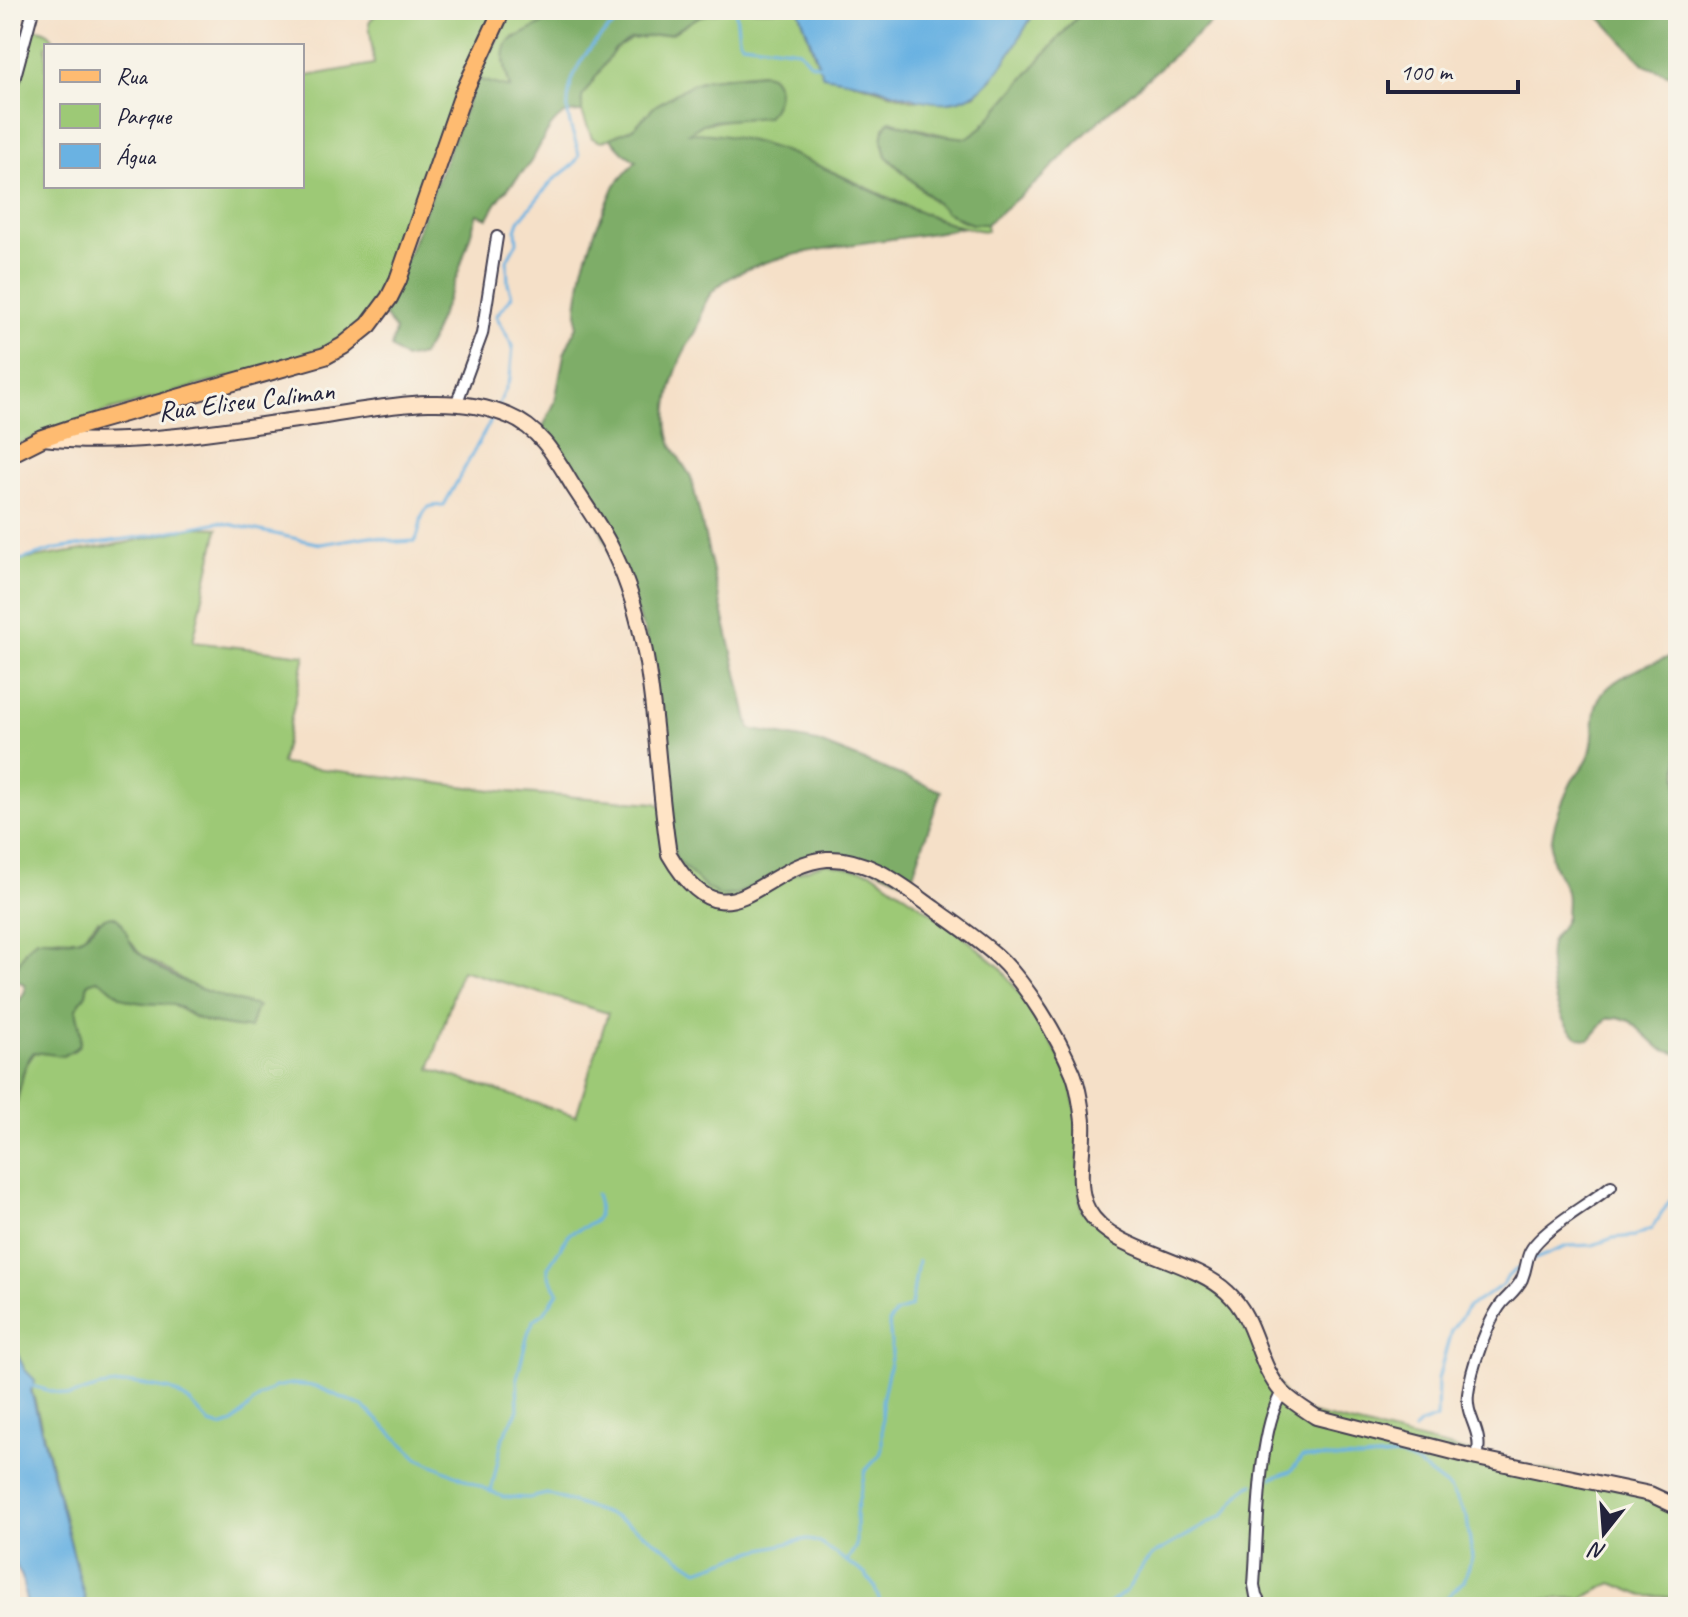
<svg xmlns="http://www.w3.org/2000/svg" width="1688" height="1617" font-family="Caveat,sans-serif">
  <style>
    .green { fill: #9dc976; stroke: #607658; stroke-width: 2; fill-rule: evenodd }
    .forest { fill: #7ead67; stroke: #506851; stroke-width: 2 }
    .water { fill: #6ab2e2; stroke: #466a8e; stroke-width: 2 }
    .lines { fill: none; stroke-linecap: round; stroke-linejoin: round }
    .stream { stroke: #6ab2e2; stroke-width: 3 }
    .street-casing { stroke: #423e50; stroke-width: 14 }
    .secondary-casing { stroke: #423e50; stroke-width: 18 }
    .primary-casing { stroke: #423e50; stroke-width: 20 }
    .street { stroke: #fff; stroke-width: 10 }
    .secondary { stroke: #ffe4c6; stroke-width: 14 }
    .primary { stroke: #febb71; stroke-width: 16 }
    .labels { text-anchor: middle; stroke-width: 6; stroke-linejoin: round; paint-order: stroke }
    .street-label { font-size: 28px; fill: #22223b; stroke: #f7f3e8 }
  </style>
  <rect width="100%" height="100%" fill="#f7f3e8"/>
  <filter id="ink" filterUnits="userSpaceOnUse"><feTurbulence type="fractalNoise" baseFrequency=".0125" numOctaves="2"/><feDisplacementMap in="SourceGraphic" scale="16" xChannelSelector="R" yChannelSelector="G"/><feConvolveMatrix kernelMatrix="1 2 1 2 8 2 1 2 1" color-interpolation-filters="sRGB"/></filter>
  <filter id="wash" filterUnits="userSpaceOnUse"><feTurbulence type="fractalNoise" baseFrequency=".006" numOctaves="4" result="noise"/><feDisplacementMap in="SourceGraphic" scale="32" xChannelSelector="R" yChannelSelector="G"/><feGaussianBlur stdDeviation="1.8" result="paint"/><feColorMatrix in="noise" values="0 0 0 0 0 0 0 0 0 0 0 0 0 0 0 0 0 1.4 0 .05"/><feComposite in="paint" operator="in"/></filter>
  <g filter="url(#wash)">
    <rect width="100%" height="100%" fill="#f5e0c8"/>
    <g class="green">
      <path d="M 379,10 L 496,10 L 387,282 L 366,316 L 352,330 L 326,346 L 290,360 L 108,411 L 10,447 L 10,330 L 14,330 L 20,296 L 10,293 L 10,122 L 33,28 C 46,30 52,33 57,46 L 46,46 L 46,186 L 302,186 L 302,77 L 374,64 L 369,22 Z"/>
      <path d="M 513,10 L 568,10 L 526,34 L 514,37 L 504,61 L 510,89 L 477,79 Z"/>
      <path d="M 727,10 L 799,10 L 819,68 L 850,81 L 912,100 L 975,95 L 992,78 L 1036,10 L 1083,10 L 982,127 L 967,138 C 937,139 913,120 884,127 L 882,142 L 886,156 L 933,201 L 960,220 L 972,224 L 986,224 L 987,231 C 961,229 941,220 917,210 C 841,179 772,132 686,134 L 703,124 L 732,119 L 763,73 L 729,76 L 692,84 L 655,106 L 634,128 L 601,142 L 592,138 L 582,112 L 582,97 L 615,49 L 631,39 L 672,33 L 700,16 Z"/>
      <path d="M 196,527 L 218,528 L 193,642 L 305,655 L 281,764 L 509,792 L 656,803 L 780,879 L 825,863 L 872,872 L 955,929 L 1001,968 L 1032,1011 L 1059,1056 L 1072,1085 L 1077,1117 L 1081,1210 L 1206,1281 L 1237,1311 L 1292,1409 L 1629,1491 L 1678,1510 L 1678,1597 L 1644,1596 L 1612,1583 L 1583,1598 L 1542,1599 L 1520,1607 L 1440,1607 L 1438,1604 L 1433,1607 L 1268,1607 L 1258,1601 L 1257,1607 L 87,1607 L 35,1401 L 25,1370 L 10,1339 L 12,1169 L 10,1117 L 17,1101 L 25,1067 L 35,1052 C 51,1052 81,1062 81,1035 C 81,1026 77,1018 76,1009 L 86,994 L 88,983 L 97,979 L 110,985 L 120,996 L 173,1005 L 196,1018 L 215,1024 L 224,1023 L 257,1007 L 218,997 L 193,986 L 139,953 L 126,935 L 98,920 L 84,936 L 78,939 L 46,938 L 25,951 L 10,978 L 10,562 L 125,543 ZM 461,970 L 608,1013 L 576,1116 L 430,1069 Z"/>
    </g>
    <g class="forest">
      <path d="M 568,10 L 727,10 L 700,16 L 672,33 L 631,39 L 615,49 L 582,97 L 582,112 C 576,112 568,112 563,115 C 544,128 540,151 527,167 C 510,187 501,192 488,218 L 477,214 L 459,271 L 430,342 L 422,355 L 405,359 L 391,348 L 395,330 L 384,315 L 477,79 L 510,88 C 507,73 500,57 508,42 Z"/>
      <path d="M 1083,10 L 1225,10 L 1089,130 L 1037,182 L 986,224 L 972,224 L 946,212 L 886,156 C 882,142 880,131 890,121 L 932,134 L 967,138 L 982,127 Z"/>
      <path d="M 1593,10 L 1678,10 L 1678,78 L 1646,66 Z"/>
      <path d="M 763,73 L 770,75 C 784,88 777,104 767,117 L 714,121 L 703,124 L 689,133 C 760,133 818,165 880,195 C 906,208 934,217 960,228 C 898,243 756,245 713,291 C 699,306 704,321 694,335 C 676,361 659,414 672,445 C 677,456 685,467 691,477 L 750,729 L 817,742 L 941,791 L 910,884 L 839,853 L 734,895 L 720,896 L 705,887 L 675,858 L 645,632 L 591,507 L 568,461 L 542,429 L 555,402 L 564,354 L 577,326 L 577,307 L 583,268 L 595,231 L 615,185 L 636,161 L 624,153 L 610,138 L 634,128 L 655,106 L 692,84 L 708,79 Z"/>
      <path d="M 1678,654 L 1678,1054 L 1661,1049 L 1630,1021 L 1618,1017 L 1607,1019 L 1590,1039 C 1557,1043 1545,966 1551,943 C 1554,933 1564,927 1566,917 C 1566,910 1568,899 1566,892 C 1563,878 1551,868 1551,853 C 1550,830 1561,804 1571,783 C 1576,774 1584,767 1588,758 C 1598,739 1588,711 1603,693 C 1621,672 1653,663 1678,654 Z"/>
      <path d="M 113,916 C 128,923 125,940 137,951 C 169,981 215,996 257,1006 L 250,1028 C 244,1029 208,1023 201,1020 C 191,1016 183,1007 173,1005 C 159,1003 142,1005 128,1000 C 116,996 110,984 97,980 L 88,983 L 86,994 L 76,1009 L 81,1036 L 79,1046 L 63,1056 L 34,1052 C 19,1069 20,1096 10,1117 L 10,1017 L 25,991 L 24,984 L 11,978 L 25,951 L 36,939 C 50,937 68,944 82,937 C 95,931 97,917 113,916 Z"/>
    </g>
    <g class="water">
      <path d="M 799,10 L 1036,10 C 1022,32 1010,58 992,78 C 956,120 915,97 872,86 C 856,81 839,79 823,76 Z"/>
      <path d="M 10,1339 L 25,1370 L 35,1380 L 31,1391 L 87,1607 L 27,1607 L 22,1577 L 10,1554 Z"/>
    </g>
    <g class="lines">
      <g class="stream">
        <path d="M 664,10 L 709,10"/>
        <path d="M 732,10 L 736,13 L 739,39 L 742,43 L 799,50 L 810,63 L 821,66"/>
        <path d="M 498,407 L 510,378 L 513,346 L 496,316 L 512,296 L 508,283 L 507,260 L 517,242 L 516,230 L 519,221 L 552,181 L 574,164 L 579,156 C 577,141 569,128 568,113 C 565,66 603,23 646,10"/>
        <path d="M 10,563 L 56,549 L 146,536 L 219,522 L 321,544 L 370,536 L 398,542 L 415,541 C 422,532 418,514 429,507 C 434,505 439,506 444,505 L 493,417"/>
        <path d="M 1530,1261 L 1568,1246 L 1593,1245 L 1613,1238 L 1635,1236 L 1652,1229 L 1672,1197 L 1678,1194"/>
        <path d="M 32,1386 L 69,1396 L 100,1387 L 133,1383 L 171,1390 L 190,1402 L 210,1424 L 221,1427 L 233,1423 L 259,1397 L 275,1387 L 291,1384 L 315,1386 L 364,1407 L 418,1458 L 503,1497 L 529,1498 L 547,1494 L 613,1516 L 637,1529 L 698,1570 L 754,1551 L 807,1539 L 820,1543 L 865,1574 L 874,1586 L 882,1607"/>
        <path d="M 1414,1430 L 1421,1424 L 1437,1418 L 1438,1379 L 1451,1331 L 1468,1307 L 1503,1285 L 1508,1276 L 1521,1266"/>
        <path d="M 1272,1478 L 1291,1471 L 1302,1457 L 1361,1459 L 1400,1456 L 1417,1464 L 1450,1489 L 1467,1518 L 1472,1557 L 1464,1581 L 1443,1601"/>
        <path d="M 491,1492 L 503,1437 L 518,1410 L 517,1378 L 528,1333 L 534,1320 L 544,1313 L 558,1292 L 548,1274 L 548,1267 L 570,1233 C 592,1223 605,1224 596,1194"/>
        <path d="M 847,1561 L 856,1546 L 856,1513 L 865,1471 L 880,1455 L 882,1448 L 882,1401 L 892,1353 L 889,1322 L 895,1314 L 911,1306 L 918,1261"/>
        <path d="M 1106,1607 L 1127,1590 L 1144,1564 L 1154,1554 L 1223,1515 C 1234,1505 1241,1488 1254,1484"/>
      </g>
    </g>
  </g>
  <g filter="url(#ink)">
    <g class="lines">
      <g class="street-casing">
        <g id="street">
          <path d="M 10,95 L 33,10"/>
          <path d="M 457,402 L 482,334 L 497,237"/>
          <path d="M 1477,1458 C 1484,1430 1465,1419 1468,1394 C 1471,1369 1487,1322 1502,1303 C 1509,1295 1517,1289 1522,1279 C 1530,1259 1523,1255 1542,1237 C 1563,1217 1589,1204 1611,1186"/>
          <path d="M 1262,1607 L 1256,1596 L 1254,1585 C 1258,1533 1257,1435 1282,1392"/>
        </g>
      </g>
      <g class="secondary-casing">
        <path id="secondary" d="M 43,438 C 135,448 227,429 319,417 C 380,408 450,391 509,416 C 541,429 556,458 573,486 C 587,508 603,529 614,553 C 659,647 653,754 669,854 C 726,953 761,864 827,859 C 868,857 904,887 935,909 C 957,925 978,939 998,957 C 1027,984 1058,1037 1073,1073 C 1079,1088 1081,1105 1083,1121 C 1085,1148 1074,1186 1088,1210 C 1111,1252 1191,1258 1227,1292 C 1257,1319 1256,1363 1282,1392 C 1292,1402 1304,1409 1316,1417 L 1477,1458 L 1650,1494 L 1678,1507"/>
      </g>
      <g class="primary-casing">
        <path id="primary" d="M 10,454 L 42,438 L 72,428 L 325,356 L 343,346 L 369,325 L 389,298 L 398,280 L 463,94 L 502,10"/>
      </g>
      <use href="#street" class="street"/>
      <use href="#secondary" class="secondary"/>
      <use href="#primary" class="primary"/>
    </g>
  </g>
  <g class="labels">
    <g class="street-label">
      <text transform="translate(246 400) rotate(-7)" y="10">Rua Eliseu Caliman</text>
    </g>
  </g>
  <rect width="1688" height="1617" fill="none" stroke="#f7f3e8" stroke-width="40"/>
  <rect x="44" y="44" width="260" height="144" fill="#f7f3e8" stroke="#a29fa3" stroke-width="2"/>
  <rect x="60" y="70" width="40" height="12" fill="#febb71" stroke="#a29fa3" stroke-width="2"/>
  <text x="116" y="84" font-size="24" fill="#22223b">Rua</text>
  <rect x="60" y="104" width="40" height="24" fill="#9dc976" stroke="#a29fa3" stroke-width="2"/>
  <text x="116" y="124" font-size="24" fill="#22223b">Parque</text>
  <rect x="60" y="144" width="40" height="24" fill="#6ab2e2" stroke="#a29fa3" stroke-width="2"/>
  <text x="116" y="164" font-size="24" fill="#22223b">Água</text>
  <g transform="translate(1604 1533) rotate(197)" stroke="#f7f3e8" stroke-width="6" paint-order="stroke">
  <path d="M0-6L14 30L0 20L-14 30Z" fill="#22223b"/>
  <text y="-12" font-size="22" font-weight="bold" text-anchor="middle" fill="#22223b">N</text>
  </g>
  <path d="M1388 80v12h130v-12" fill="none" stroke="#22223b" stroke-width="4"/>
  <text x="1400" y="80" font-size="24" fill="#22223b" stroke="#f7f3e8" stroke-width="6" paint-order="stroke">100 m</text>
</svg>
